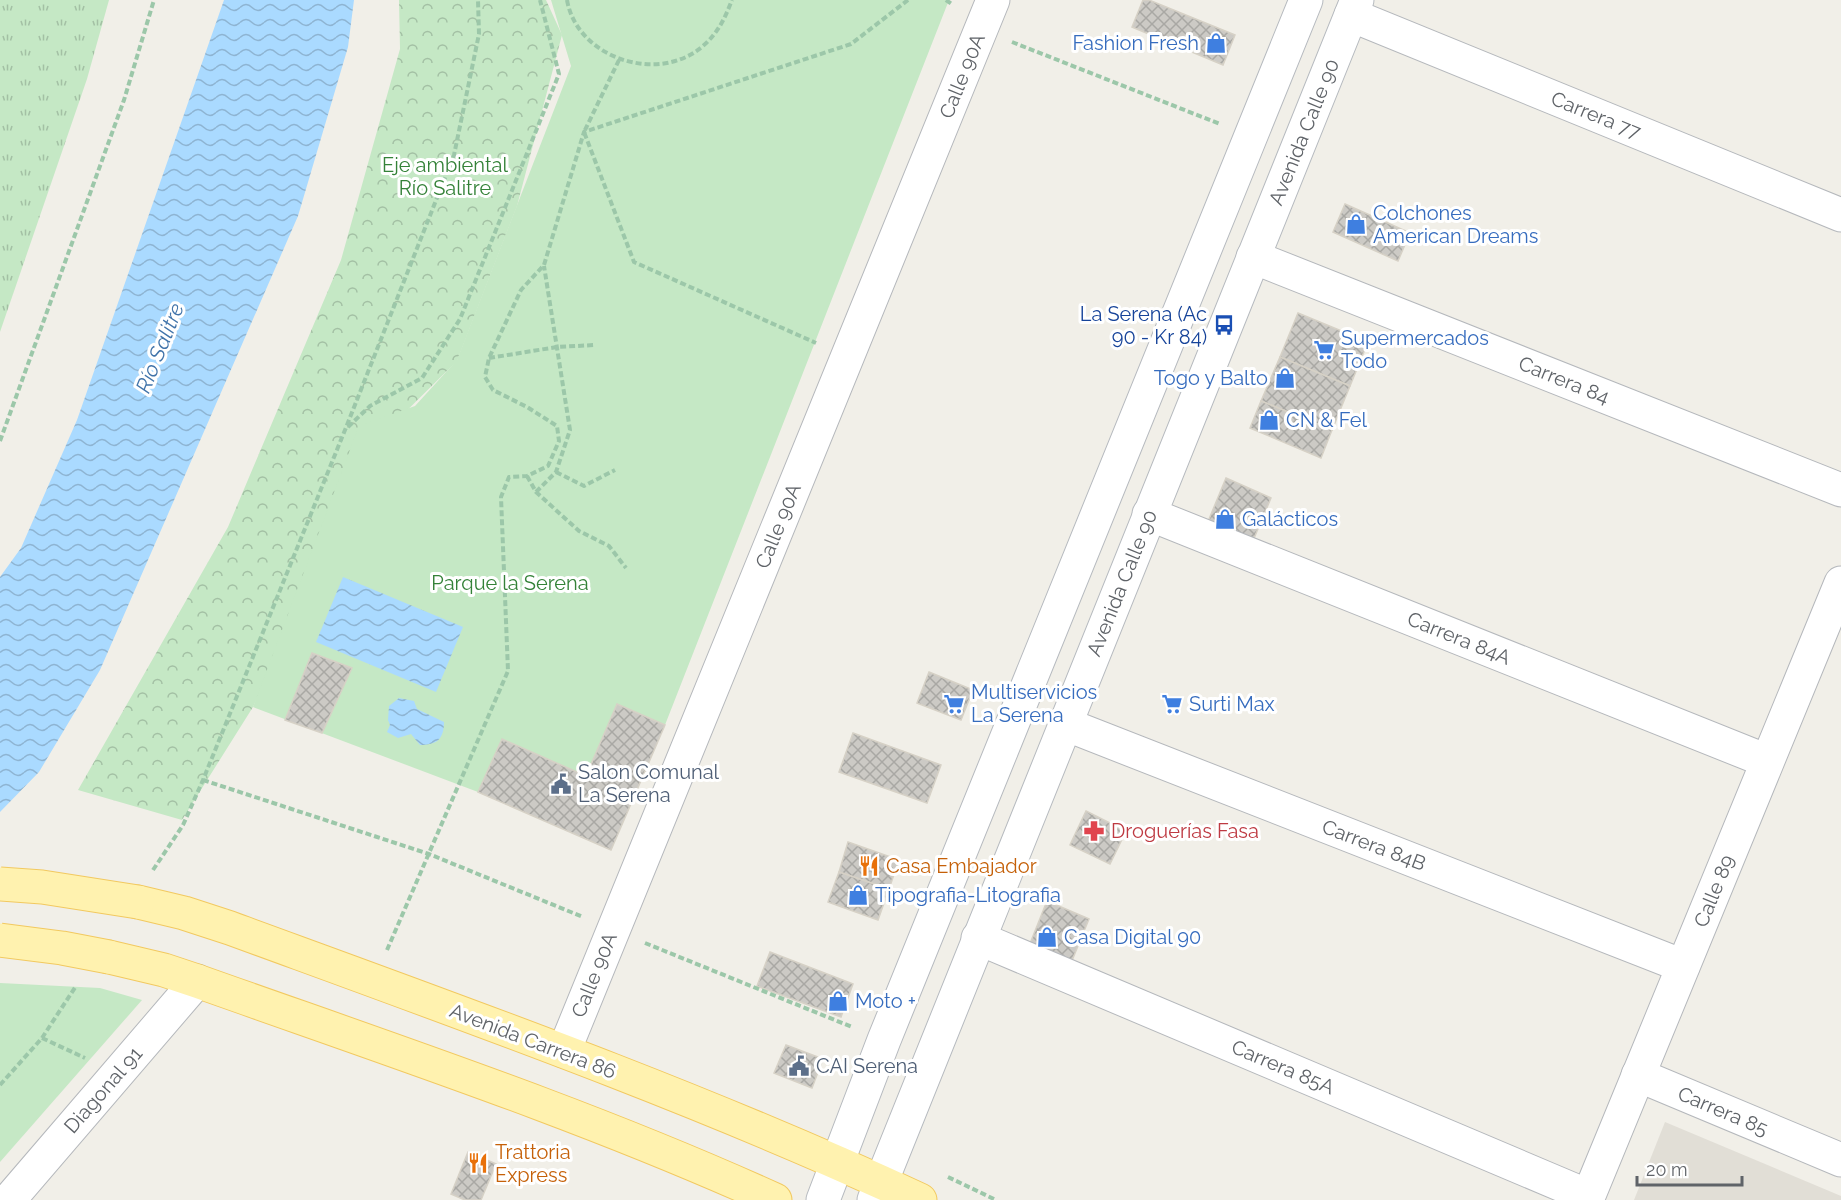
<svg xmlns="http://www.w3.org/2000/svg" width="1841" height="1200" font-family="Raleway,sans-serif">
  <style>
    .education { fill: #e1ded6 }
    .grass { fill: url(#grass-tufts) }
    .forest { fill: url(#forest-crowns) }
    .park { fill: #c5e8c5 }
    .water { fill: url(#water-waves) }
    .building { fill: url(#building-cross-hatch); stroke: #d6d1c6; stroke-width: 1.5 }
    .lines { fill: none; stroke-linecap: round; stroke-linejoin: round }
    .minor-casing { stroke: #b5b8bc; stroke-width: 35 }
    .tertiary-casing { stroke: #b5b8bc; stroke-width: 35 }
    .secondary-casing { stroke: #b6babf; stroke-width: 35 }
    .primary-casing { stroke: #f2c960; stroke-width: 35 }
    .path { stroke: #9cc7a9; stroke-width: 4; stroke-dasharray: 6 3; stroke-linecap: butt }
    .minor { stroke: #fff; stroke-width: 33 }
    .tertiary { stroke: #fff; stroke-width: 33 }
    .secondary { stroke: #fff; stroke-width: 33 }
    .primary { stroke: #fff2af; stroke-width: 33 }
    .primary-bridge-casing { stroke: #f2c960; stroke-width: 35; stroke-linecap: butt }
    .primary-bridge { stroke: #fff2af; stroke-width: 33 }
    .labels { text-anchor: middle; stroke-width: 6; stroke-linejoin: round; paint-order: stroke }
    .shop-label { font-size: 20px; fill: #366cbe; stroke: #fff; text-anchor: start }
    .street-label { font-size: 20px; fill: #5f6368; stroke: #fff }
    .park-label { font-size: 20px; fill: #348238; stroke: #fff }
    .transit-label { font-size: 20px; fill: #164399; stroke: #fff; text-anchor: end }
    .service-label { font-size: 20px; fill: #4e5e75; stroke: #fff; text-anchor: start }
    .health-label { font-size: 20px; fill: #be3a42; stroke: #fff; text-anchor: start }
    .food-label { font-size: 20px; fill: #c56008; stroke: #fff; text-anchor: start }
    .water-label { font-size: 21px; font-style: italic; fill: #4174aa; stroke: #fff }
  </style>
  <defs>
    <pattern id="grass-tufts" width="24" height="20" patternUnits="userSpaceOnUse" patternTransform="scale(1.5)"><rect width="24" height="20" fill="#c5e8c5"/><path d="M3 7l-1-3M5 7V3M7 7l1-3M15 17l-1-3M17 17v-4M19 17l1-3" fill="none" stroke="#a3c0a4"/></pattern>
    <pattern id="forest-crowns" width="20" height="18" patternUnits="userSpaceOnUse" patternTransform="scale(1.5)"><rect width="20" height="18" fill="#c5e8c5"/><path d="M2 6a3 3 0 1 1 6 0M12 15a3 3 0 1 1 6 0" fill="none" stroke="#a3c0a4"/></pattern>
    <pattern id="water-waves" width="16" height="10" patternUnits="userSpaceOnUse" patternTransform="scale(1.5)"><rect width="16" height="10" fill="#aadaff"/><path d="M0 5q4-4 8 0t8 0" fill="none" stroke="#8eb4d2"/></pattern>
    <pattern id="building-cross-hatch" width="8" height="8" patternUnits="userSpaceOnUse" patternTransform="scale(1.5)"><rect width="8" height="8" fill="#cccac5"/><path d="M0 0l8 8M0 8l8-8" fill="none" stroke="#a9a8a4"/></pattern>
  </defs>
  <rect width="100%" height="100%" fill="#f1efe8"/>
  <path class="education" d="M 1665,1122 L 1841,1196 L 1841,1200 L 1634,1200 Z"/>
  <path class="grass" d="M 0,0 L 109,0 L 87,79 L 0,332 Z"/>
  <path class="forest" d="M 399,0 L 546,0 L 562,35 L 517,206 L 457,361 L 372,445 L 253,707 L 182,820 L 78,790 L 228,527 L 341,260 L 400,49 Z"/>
  <g class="park">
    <path d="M 551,0 L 949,0 L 665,725 L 611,850 L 478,792 L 253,707 L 359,426 L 415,406 L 457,360 L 571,66 Z"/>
    <path d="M 0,983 L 100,988 L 142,1000 L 0,1162 Z"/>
  </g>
  <g class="water">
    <path d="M 224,0 L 354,0 L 348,47 L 298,216 L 100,670 L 39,772 L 0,812 L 0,577 L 21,548 L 77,420 Z"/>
    <path d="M 343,577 L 463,627 L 436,692 L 316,642 Z"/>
    <path d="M 399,698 L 414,701 L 417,709 L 444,722 C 444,739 437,745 420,745 L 411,734 L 398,738 L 387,732 L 390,725 L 388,720 L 389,706 Z"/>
  </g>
  <g class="building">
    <path d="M 1143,0 L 1149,0 L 1235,35 L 1223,65 L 1132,27 Z"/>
    <path d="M 1345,204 L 1410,233 L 1398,261 L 1333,232 Z"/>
    <path d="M 1298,313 L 1368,342 L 1350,386 L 1280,357 Z"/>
    <path d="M 1280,357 L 1350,386 L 1332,430 L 1261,401 Z"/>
    <path d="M 1261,401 L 1332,430 L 1321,458 L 1250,428 Z"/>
    <path d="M 1226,478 L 1271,498 L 1252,543 L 1207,524 Z"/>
    <path d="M 312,653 L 352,668 L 322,733 L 285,720 Z"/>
    <path d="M 929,672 L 973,690 L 961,720 L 917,703 Z"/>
    <path d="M 617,704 L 665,725 L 611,850 L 478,792 L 502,739 L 586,776 Z"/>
    <path d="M 853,733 L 941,765 L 927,803 L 839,772 Z"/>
    <path d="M 1086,811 L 1126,831 L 1110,864 L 1070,845 Z"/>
    <path d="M 848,842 L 899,860 L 889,889 L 839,872 Z"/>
    <path d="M 839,872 L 889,889 L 878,920 L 828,902 Z"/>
    <path d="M 1047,901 L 1089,919 L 1071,963 L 1029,946 Z"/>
    <path d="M 770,952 L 853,984 L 841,1017 L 757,986 Z"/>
    <path d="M 786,1045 L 823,1059 L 812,1088 L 774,1073 Z"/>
    <path d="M 468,1152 L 496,1164 L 481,1200 L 465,1200 L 451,1194 Z"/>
  </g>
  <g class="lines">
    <g class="minor-casing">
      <g id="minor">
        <path d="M 1351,15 L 1841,215"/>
        <path d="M 1253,257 L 1841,490"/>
        <path d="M 1149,514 L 1767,761"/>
        <path d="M 1065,724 L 1683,966"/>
        <path d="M 978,938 L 1588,1196"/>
        <path d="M 564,1051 L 993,0"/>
        <path d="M 1638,1075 L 1841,1160"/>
        <path d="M 9,1200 L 197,981"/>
      </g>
    </g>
    <g class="tertiary-casing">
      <path id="tertiary" d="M 1587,1200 L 1841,583"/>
    </g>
    <g class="secondary-casing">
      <g id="secondary">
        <path d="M 823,1200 L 884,1040 L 1306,0"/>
        <path d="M 874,1200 L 1357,0"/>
      </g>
    </g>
    <g class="primary-casing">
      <g id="primary">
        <path d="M 138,902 L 184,913 L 230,928 C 462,1013 696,1096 920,1200"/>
        <path d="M 109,957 L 164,970 L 197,981 C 391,1050 588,1115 775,1200"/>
      </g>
    </g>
    <g class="path">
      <path d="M 567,0 C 577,58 658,85 703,46 C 718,33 725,18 732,0"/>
      <path d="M 946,0 L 953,5"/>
      <path d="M 1012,42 L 1220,124"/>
      <path d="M 619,60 L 584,132 L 634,262 L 816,343"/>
      <path d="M 489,358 L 557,347 L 595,345"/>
      <path d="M 348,427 L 370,406 L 422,378 L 460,319 L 559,74 L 540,0"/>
      <path d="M 0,441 L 124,100 L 154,0"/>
      <path d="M 556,472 L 584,486 L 615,470"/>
      <path d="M 527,476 L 536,492 L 579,531 L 609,546 L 626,568"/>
      <path d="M 536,492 L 556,472 L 570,430 L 544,266"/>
      <path d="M 203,780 L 429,854 L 583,917"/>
      <path d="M 153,870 L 183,825 L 203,780 L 345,430 L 454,155 L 479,34 L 478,0"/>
      <path d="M 645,943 L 852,1027"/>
      <path d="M 387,950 L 508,671 L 501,497 L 509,477 L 527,476 L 548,466 L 559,441 L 557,426 L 527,407 L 493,390 L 485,377 L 489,358 L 521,290 L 544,265 L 584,132 L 851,44 L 908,0"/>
      <path d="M 42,1038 L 85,1058"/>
      <path d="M 0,1085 L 42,1038 L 76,986"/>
      <path d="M 948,1177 L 996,1200"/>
    </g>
    <use href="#minor" class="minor"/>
    <use href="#tertiary" class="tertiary"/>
    <use href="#secondary" class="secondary"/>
    <use href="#primary" class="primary"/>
    <g class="primary-bridge-casing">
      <g id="primary-bridge">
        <path d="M 0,884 L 42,887 L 138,902"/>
        <path d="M 0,940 L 62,948 L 109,957"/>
      </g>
    </g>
    <use href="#primary-bridge" class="primary-bridge"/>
  </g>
  <defs>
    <g id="shop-bare" transform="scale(1.62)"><path d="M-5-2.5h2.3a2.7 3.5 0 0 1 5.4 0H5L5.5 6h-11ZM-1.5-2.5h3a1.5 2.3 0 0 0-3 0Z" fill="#3f7fe0" stroke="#fff" stroke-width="2.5" paint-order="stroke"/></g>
    <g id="bus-bare" transform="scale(1.62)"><path d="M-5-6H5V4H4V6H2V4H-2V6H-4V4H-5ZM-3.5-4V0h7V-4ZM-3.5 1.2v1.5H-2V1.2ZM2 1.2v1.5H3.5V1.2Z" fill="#1a4fb4" stroke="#fff" stroke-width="2.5" paint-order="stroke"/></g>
    <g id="supermarket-bare" transform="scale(1.62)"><path d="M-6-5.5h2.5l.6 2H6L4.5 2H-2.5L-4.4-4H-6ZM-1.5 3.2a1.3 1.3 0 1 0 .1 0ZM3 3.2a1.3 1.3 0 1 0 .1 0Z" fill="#3f7fe0" stroke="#fff" stroke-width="2.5" paint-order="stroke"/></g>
    <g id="civic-bare" transform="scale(1.62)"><path d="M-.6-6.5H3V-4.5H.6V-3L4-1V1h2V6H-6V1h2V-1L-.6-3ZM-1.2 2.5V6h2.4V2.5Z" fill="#5c6f8a" stroke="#fff" stroke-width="2.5" paint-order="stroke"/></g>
    <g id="pharmacy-bare" transform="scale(1.62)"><path d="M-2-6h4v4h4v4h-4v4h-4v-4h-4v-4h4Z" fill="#e0444e" stroke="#fff" stroke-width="2.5" paint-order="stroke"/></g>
    <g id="restaurant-bare" transform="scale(1.62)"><path d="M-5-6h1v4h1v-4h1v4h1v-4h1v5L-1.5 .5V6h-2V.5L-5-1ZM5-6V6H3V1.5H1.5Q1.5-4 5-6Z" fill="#e8710a" stroke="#fff" stroke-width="2.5" paint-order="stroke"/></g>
  </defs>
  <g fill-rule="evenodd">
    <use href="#shop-bare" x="1216" y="43"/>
    <use href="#shop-bare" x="1356" y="224"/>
    <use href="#bus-bare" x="1224" y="325"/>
    <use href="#supermarket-bare" x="1324" y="350"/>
    <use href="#shop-bare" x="1285" y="378"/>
    <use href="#shop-bare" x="1269" y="420"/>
    <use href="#shop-bare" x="1225" y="519"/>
    <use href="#supermarket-bare" x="954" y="704"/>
    <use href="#supermarket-bare" x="1172" y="704"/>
    <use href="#civic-bare" x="561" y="784"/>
    <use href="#pharmacy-bare" x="1094" y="831"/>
    <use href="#restaurant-bare" x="869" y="866"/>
    <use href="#shop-bare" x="858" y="895"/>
    <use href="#shop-bare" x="1047" y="937"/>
    <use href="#shop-bare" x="838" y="1001"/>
    <use href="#civic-bare" x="799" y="1066"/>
    <use href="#restaurant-bare" x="478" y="1163"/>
  </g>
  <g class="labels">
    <g class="shop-label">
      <text x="1199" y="50" text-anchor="end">Fashion Fresh</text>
      <text x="1373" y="220">Colchones<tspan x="1373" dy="23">American Dreams</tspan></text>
      <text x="1341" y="345">Supermercados<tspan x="1341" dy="23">Todo</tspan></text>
      <text x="1268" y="385" text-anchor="end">Togo y Balto</text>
      <text x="1286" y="427">CN &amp; Fel</text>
      <text x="1242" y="526">Galácticos</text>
      <text x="971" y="699">Multiservicios<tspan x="971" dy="23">La Serena</tspan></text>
      <text x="1189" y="711">Surti Max</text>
      <text x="875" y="902">Tipografia-Litografia</text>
      <text x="1064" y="944">Casa Digital 90</text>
      <text x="855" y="1008">Moto +</text>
    </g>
    <g class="street-label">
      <text transform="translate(962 76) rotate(-68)" y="7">Calle 90A</text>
      <text transform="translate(1596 115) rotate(22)" y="7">Carrera 77</text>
      <text transform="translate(1304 132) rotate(-68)" y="7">Avenida Calle 90</text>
      <text transform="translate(1564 380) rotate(22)" y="7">Carrera 84</text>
      <text transform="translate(778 526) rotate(-68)" y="7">Calle 90A</text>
      <text transform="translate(1122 583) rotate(-68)" y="7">Avenida Calle 90</text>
      <text transform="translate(1459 638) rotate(22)" y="7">Carrera 84A</text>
      <text transform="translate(1374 845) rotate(21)" y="7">Carrera 84B</text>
      <text transform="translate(1714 891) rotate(-68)" y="7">Calle 89</text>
      <text transform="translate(594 975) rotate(-68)" y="7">Calle 90A</text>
      <text transform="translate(533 1041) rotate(21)" y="7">Avenida Carrera 86</text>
      <text transform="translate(1283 1067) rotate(23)" y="7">Carrera 85A</text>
      <text transform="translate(103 1090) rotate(-49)" y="7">Diagonal 91</text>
      <text transform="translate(1723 1111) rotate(23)" y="7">Carrera 85</text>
    </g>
    <g class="park-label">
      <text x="445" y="172">Eje ambiental<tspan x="445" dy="23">Río Salitre</tspan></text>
      <text x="510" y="590">Parque la Serena</text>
    </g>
    <g class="transit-label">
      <text x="1207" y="321">La Serena (Ac<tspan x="1207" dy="23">90 - Kr 84)</tspan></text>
    </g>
    <g class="service-label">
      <text x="578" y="779">Salon Comunal<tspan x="578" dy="23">La Serena</tspan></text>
      <text x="816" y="1073">CAI Serena</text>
    </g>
    <g class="health-label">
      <text x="1111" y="838">Droguerías Fasa</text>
    </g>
    <g class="food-label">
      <text x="886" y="873">Casa Embajador</text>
      <text x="495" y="1159">Trattoria<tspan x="495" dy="23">Express</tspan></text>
    </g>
    <g class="water-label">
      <text transform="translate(160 348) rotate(-68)" y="7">Río Salitre</text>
    </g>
  </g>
  <path d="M1637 1176v9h105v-9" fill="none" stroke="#5f6368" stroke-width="3"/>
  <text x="1646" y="1176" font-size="18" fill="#5f6368" stroke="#ffffff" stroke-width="4.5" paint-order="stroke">20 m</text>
</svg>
